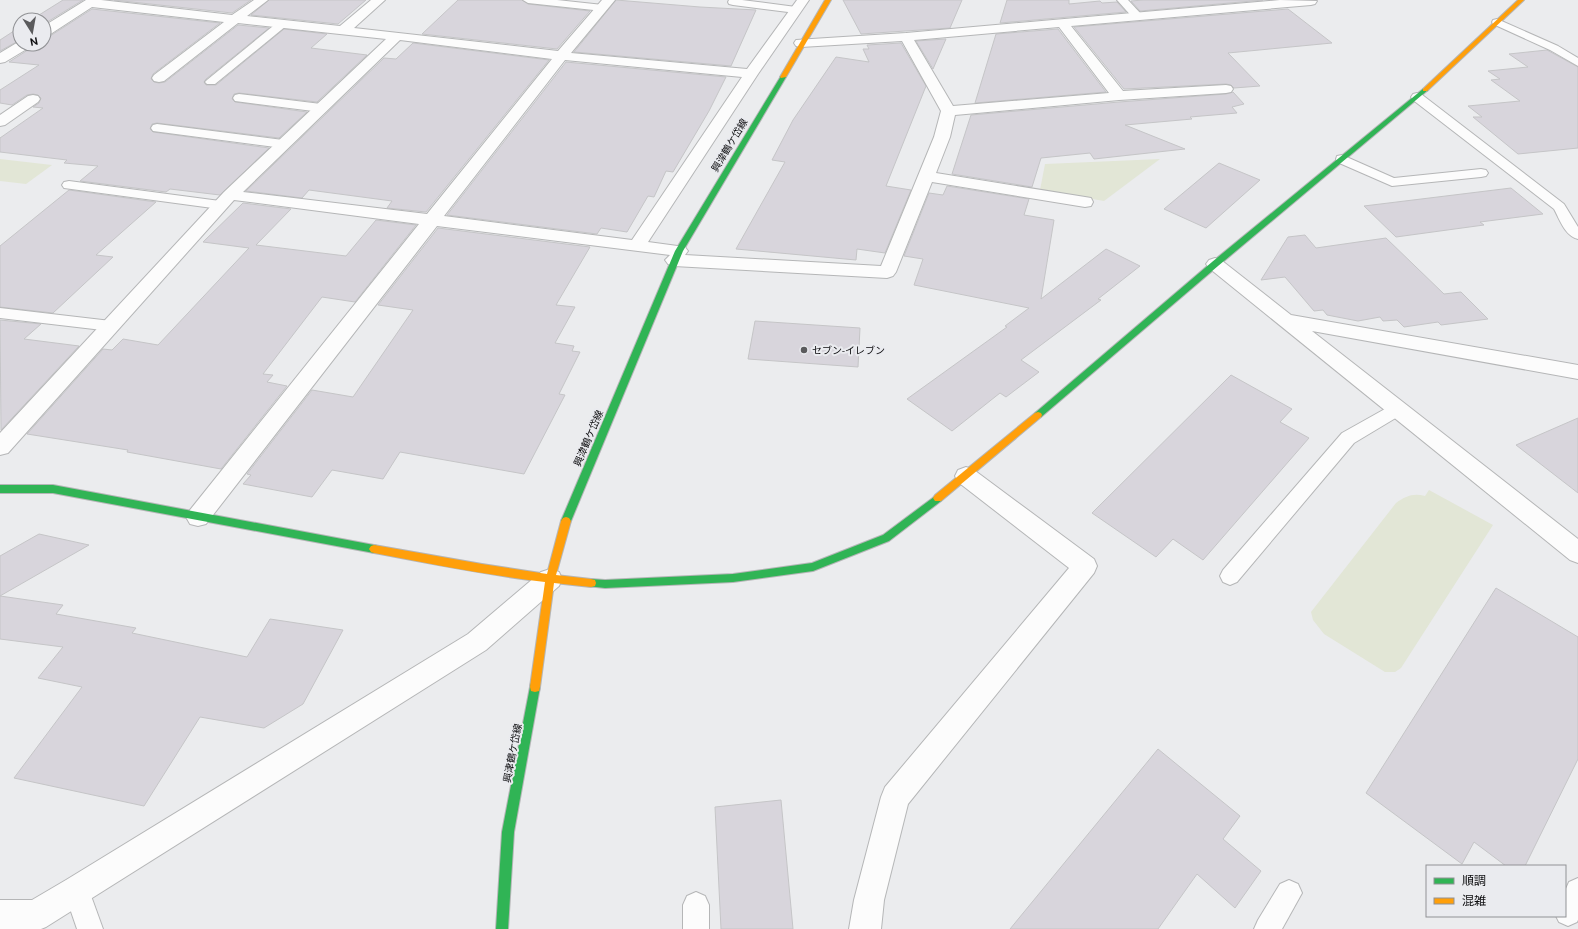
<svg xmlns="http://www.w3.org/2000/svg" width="1578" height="929" font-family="Ubuntu,'Noto Sans JP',sans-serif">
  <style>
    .green { fill: #e2e6d6 }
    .building { fill: #d8d5dc; stroke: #c5c5c7 }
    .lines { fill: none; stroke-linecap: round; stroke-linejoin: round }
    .lane-casing { stroke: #b5b6b7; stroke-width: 2 }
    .street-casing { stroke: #b5b6b7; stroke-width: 2 }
    .fast-casing { stroke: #b5b6b7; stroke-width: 2 }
    .slow-casing { stroke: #b5b6b7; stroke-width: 2 }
    .lane { fill: #fcfcfc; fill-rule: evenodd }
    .street { fill: #fcfcfc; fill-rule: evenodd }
    .fast { fill: #30b455; fill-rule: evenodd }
    .slow { fill: #ff9f0a; fill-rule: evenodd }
    .poi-dot { fill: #5a5a5c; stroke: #eaebef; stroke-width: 1.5 }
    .labels { text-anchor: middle; stroke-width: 4; stroke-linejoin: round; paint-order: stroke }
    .street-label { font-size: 10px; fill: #0c0c0e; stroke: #eaebef }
    .poi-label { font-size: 10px; fill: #0c0c0e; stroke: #eaebef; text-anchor: start }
  </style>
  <rect width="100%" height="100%" fill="#ebecee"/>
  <g class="green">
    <path d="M 0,159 L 52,165 L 26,184 L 0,181 Z"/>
    <path d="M 1160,159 L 1104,201 L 1040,190 L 1045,164 Z"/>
    <path d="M 1429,490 L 1493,525 L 1401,668 L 1395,672 L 1385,672 L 1324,634 L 1313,620 L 1311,612 L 1396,503 C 1406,496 1413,493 1425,496 Z"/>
  </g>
  <g class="building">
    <path d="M 63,0 L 83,0 L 44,24 L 44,20 L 31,20 Z"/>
    <path d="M 114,0 L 251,0 L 232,13 Z"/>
    <path d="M 269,0 L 366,0 L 338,24 L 251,15 Z"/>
    <path d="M 458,0 L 522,0 L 528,4 L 590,11 L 557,49 L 422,34 Z"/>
    <path d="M 616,0 L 700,7 L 756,10 L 731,66 L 574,52 Z"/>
    <path d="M 843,0 L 962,0 L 950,28 L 861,34 Z"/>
    <path d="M 1007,0 L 1069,0 L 1069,4 L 1100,1 L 1102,3 L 1117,2 L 1126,12 L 1000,23 Z"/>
    <path d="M 1143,0 L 1263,0 L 1140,11 L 1131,1 Z"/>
    <path d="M 92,9 L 220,23 L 153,74 L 151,79 L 154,82 L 159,83 L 165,82 L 238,25 L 269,28 L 206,79 L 204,82 L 206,85 L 216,85 L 284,29 L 327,34 L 311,48 L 367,55 L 317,102 L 239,93 L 234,94 L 232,99 L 235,102 L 307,112 L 279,138 L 157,123 L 152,124 L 150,129 L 153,132 L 269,148 L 220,195 L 170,189 L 166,192 L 80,181 L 98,166 L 64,163 L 67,160 L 0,152 L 0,138 L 43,108 L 33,107 L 39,103 L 41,98 L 38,95 L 33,94 L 27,95 L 12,105 L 0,103 L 0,90 L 39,65 L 9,62 L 31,48 L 33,44 L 44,44 L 44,37 L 50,36 Z"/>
    <path d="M 1288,9 L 1332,43 L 1228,53 L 1260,86 L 1234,88 L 1231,85 L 1226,84 L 1124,89 L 1074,27 Z"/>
    <path d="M 20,27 L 20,40 L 0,51 L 0,40 Z"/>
    <path d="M 1058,29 L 1106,92 L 975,103 L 996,34 Z"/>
    <path d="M 946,39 L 933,69 L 916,41 Z"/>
    <path d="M 413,43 L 549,60 L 426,212 L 387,208 L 392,201 L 309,190 L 302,198 L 246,191 L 384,58 L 396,59 Z"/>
    <path d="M 901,43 L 926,86 L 886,186 L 911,190 L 885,253 L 857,249 L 856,260 L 736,249 L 785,162 L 772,160 L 793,120 L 836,57 L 869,62 L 863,49 L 869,49 L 867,45 Z"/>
    <path d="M 1547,50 L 1578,67 L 1578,148 L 1518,154 L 1473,117 L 1482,117 L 1468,106 L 1520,101 L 1491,80 L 1500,79 L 1488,71 L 1528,67 L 1509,54 Z"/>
    <path d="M 566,62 L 726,77 L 709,111 L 673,172 L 666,171 L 654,197 L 648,196 L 627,232 L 601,228 L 597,234 L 447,215 Z"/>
    <path d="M 1233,92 L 1244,104 L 1232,107 L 1237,113 L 1190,117 L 1192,119 L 1125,125 L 1185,149 L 1094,159 L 1090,153 L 1041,158 L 1032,187 L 952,174 L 971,115 L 1119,102 L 1226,94 Z"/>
    <path d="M 1219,163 L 1260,180 L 1206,228 L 1164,209 Z"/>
    <path d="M 947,186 L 1029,199 L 1024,215 L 1054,220 L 1041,299 L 1106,249 L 1140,266 L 1098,299 L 1101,300 L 1021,360 L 1039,372 L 1006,397 L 1000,393 L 952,431 L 907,399 L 1007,327 L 1005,326 L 1029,308 L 914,285 L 923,259 L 904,256 L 929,193 L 943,195 Z"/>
    <path d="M 1511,188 L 1543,214 L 1480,222 L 1484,225 L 1396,237 L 1364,206 Z"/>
    <path d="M 69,190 L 156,202 L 96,255 L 113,257 L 53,313 L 0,307 L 0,246 Z"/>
    <path d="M 243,203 L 291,209 L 256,245 L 346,256 L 376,220 L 416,225 L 355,302 L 322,297 L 263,374 L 273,375 L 267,382 L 287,386 L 221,469 L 127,452 L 128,450 L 27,434 L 103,349 L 112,350 L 123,339 L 158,345 L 249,248 L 203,242 Z"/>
    <path d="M 438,228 L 590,247 L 556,305 L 575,307 L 555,343 L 574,346 L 572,351 L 580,352 L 559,394 L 565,395 L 524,474 L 400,452 L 383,479 L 332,470 L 312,497 L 243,484 L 251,475 L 247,474 L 312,390 L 353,397 L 413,310 L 378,305 Z"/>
    <path d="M 1305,235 L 1316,248 L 1386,238 L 1444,294 L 1461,292 L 1488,319 L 1441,325 L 1438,322 L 1404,327 L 1397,320 L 1383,321 L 1380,317 L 1358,321 L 1327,315 L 1323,310 L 1314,311 L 1285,277 L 1261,280 L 1288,237 Z"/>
    <path d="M 0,320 L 41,324 L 24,339 L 79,346 L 1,430 Z"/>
    <path d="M 755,321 L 860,328 L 858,367 L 748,359 Z"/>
    <path d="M 1231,375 L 1292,409 L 1280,422 L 1309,438 L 1203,560 L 1173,539 L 1156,557 L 1092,513 Z"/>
    <path d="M 1578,418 L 1578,493 L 1516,445 Z"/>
    <path d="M 39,534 L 89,545 L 0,596 L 63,605 L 56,614 L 136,628 L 132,633 L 247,657 L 270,619 L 343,630 L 303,704 L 264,728 L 200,717 L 144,806 L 14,778 L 82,687 L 38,678 L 63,647 L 0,639 L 0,556 Z"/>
    <path d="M 1496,588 L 1578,637 L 1578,759 L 1525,866 L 1506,866 L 1474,842 L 1462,864 L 1366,793 Z"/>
    <path d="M 1158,749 L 1240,816 L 1223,839 L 1261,871 L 1235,908 L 1197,874 L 1158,929 L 1010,929 Z"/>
    <path d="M 781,800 L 793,929 L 721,929 L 715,807 Z"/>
  </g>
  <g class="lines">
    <g class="lane-casing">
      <g id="lane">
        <path d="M 523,0 L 557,0 L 603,5 L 608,8 L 603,11 L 528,3 Z"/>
        <path d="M 729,0 L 742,0 L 796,7 L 801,10 L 796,13 L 733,5 L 729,4 L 728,2 Z"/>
        <path d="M 1117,0 L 1128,0 L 1142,15 L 1143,17 L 1142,19 L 1134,19 Z"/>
        <path d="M 1497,19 L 1558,46 L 1578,58 L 1578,66 L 1550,50 L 1493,24 L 1492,22 L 1493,20 Z"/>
        <path d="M 282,21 L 287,24 L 286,26 L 215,84 L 207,84 L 205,82 L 207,80 L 278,22 Z"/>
        <path d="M 1417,93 L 1421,94 L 1564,204 L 1578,227 L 1578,239 C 1565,236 1560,220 1554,209 L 1413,100 L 1411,97 L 1413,94 Z"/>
        <path d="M 239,94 L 321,104 L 325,105 L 327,108 L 325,111 L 321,112 L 235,101 L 233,98 L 235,95 Z"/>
        <path d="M 157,124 L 283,140 L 287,141 L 289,144 L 287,147 L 283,148 L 153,131 L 151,128 L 153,125 Z"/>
        <path d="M 1342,155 L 1394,178 L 1481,169 L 1486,170 L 1488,173 L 1486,176 L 1481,177 L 1392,186 L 1337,162 L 1336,159 L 1337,156 Z"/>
        <path d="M 69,181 L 220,201 L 225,202 L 227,205 L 225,208 L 220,209 L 64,188 L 62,185 L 64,182 Z"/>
        <path d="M 0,308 L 111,321 L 117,322 L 119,326 L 117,330 L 111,331 L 0,318 Z"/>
        <path d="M 1398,403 L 1404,405 L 1407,409 L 1404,413 L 1354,443 L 1237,582 L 1230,585 L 1223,582 L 1220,576 L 1223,570 L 1342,433 L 1392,405 Z"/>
        <path d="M 77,878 L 86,882 L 103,929 L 77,929 L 64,891 L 68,882 Z"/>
        <path d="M 1578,878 L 1578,920 L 1577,922 L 1568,926 L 1559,922 L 1556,916 L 1565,916 L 1565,891 L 1569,882 Z"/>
        <path d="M 1289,880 L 1298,884 L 1302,893 L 1282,929 L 1254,929 L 1258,920 L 1280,884 Z"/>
        <path d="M 696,892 L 705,896 L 709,905 L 709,929 L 683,929 L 683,905 L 687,896 Z"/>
      </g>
    </g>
    <g class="street-casing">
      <g id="street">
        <path d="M 86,0 L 101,0 L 232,15 L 254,0 L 268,0 L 247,16 L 340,26 L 371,0 L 385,0 L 354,28 L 558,51 L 602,0 L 615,0 L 571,53 L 747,69 L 797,0 L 809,0 L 758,74 L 648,242 L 685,247 L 688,251 L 685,255 L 881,266 L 934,137 L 941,111 L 902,41 L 801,47 L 796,46 L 794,43 L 796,40 L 906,33 L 1280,0 L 1317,1 L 1315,4 L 1311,5 L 1071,26 L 1123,91 L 1226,85 L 1231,86 L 1233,89 L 1231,92 L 1226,93 L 1119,100 L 955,115 L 950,137 L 936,173 L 1085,197 L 1091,198 L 1093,202 L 1091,206 L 1085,207 L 932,182 L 896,272 L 893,276 L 887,278 L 674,266 L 668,264 L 665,260 L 670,255 L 437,226 L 206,524 L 198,526 L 190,524 L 186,517 L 190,510 L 419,224 L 234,200 L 8,453 L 0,455 L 0,433 L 224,192 L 386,39 L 238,23 L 164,81 L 159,82 L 154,81 L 152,78 L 154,75 L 224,22 L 92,7 L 49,35 L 44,36 L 44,26 ZM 1059,27 L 1109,93 L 953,106 L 914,40 ZM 400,40 L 552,59 L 427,214 L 243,192 ZM 565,60 L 742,77 L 632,240 L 444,216 Z"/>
        <path d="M 20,41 L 20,44 L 32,44 L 30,47 L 5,62 L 0,63 L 0,53 Z"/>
        <path d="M 33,95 L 38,96 L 40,99 L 38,102 L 5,125 L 0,126 L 0,115 L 28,96 Z"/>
        <path d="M 1215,258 L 1221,260 L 1291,315 L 1578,365 L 1578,379 L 1312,331 L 1578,539 L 1578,563 L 1570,560 L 1209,268 L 1206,264 L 1209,260 Z"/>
        <path d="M 966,467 L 974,470 L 1094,559 L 1097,566 L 1094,573 L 908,804 L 884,900 L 881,929 L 849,929 L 854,900 L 881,797 L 885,787 L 1069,568 L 958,482 L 955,476 L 958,470 Z"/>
        <path d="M 550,569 L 559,572 L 562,579 L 559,586 L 486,650 L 46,927 L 41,929 L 0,929 L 0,900 L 32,900 L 66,880 L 468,634 L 541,572 Z"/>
      </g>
    </g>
    <g class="fast-casing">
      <g id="fast">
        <path d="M 781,76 L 786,77 L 683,251 L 571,521 L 569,524 L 566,525 L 563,524 L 561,521 L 675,251 Z"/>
        <path d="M 1423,89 L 1428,90 L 1218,266 L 1041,417 L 1035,417 L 1034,415 L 1035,413 L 1212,262 Z"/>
        <path d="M 0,485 L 53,485 L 374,545 L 377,546 L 379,549 L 377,552 L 374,553 L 53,493 L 0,493 Z"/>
        <path d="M 938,494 L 941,495 L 943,498 L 941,501 L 889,541 L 813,571 L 733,582 L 605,588 L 587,586 L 586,583 L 587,580 L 591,579 L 605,580 L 733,574 L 812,563 L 883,535 Z"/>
        <path d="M 535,682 L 539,683 L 540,687 L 514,832 L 508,929 L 496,929 L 502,832 L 530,687 L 531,683 Z"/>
      </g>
    </g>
    <g class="slow-casing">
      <g id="slow">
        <path d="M 825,0 L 831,0 L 786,77 L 781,78 L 780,77 Z"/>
        <path d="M 1518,0 L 1524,0 L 1427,91 L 1423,91 L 1423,89 Z"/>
        <path d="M 1038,412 L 1041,413 L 1042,415 L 1041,417 L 941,501 L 935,501 L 933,498 L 935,495 L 1035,413 Z"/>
        <path d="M 566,517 L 569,518 L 571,521 L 556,575 L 591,579 L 595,580 L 596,583 L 595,586 L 591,587 L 554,583 L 540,687 L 539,691 L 535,692 L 531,691 L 530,687 L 545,582 C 487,575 431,564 374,553 L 371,552 L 369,549 L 371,546 L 374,545 L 482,564 L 547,574 L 561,521 L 563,518 Z"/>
      </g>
    </g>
    <use href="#lane" class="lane"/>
    <use href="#street" class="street"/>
    <use href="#fast" class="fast"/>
    <use href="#slow" class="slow"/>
  </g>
  <circle class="poi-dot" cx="804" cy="350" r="4"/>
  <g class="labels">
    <g class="street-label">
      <text transform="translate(729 145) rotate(-59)" y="4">興津鶴ケ岱線</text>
      <text transform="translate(588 438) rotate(-67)" y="4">興津鶴ケ岱線</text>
      <text transform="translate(512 753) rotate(-79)" y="4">興津鶴ケ岱線</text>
    </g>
    <g class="poi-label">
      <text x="812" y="354">セブン-イレブン</text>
    </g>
  </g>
  <rect x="1426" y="865" width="140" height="52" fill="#eaebef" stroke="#919295"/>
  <rect x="1434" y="878" width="20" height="6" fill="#30b455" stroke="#919295"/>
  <text x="1462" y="885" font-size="12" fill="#0c0c0e">順調</text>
  <rect x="1434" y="898" width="20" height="6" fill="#ff9f0a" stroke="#919295"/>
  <text x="1462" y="905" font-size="12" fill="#0c0c0e">混雑</text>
  <g transform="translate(32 32) rotate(169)"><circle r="19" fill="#eaebef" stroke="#919295"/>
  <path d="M0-3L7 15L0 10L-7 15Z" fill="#5a5a5c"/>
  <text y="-6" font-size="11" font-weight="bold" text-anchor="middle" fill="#0c0c0e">N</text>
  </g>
</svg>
